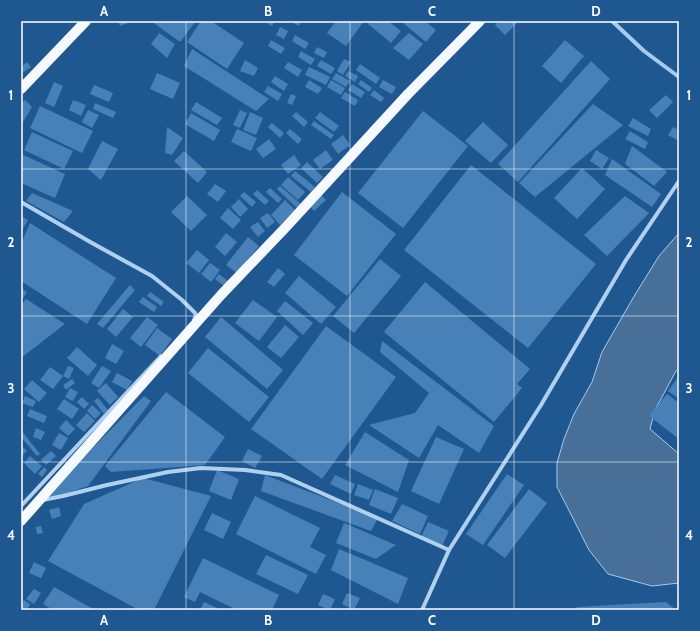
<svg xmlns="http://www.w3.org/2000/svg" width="700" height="631" font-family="Cabin,sans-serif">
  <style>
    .water { fill: #476f98; stroke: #a4cbef }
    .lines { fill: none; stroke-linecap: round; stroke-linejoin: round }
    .stream { stroke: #a4cbef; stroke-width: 4 }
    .building { fill: #4881b8 }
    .minor { stroke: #b0d0ed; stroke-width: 4 }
    .primary { stroke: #f6faff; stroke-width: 10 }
    .grid { fill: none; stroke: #fff; stroke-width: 1; stroke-opacity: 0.55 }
    .neatline { fill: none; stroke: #fff; stroke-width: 1.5 }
    .grid-label { font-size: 13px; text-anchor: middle; font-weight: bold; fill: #fff }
  </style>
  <rect width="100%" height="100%" fill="#1f5891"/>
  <path class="water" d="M 679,233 L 679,368 L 676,371 L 655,410 L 650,429 L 679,454 L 679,583 L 652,586 L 608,574 L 589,550 L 557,487 L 557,463 L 564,439 L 574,414 L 592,382 L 602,352 L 633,298 L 659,256 Z"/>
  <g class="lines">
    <path class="stream" d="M 612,21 L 644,51 L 679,77"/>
  </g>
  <g class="building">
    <path d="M 118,21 L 133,21 L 120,26 Z"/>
    <path d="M 151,21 L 196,21 L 180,42 Z"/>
    <path d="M 201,21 L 211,21 L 244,43 L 227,69 L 187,42 Z"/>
    <path d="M 264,21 L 275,21 L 272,26 Z"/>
    <path d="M 290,21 L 301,21 L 299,26 Z"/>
    <path d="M 336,21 L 364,21 L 346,46 L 327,33 Z"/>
    <path d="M 370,21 L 388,21 L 401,31 L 391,43 L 368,24 Z"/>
    <path d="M 405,21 L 425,21 L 436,30 L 426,42 L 403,23 Z"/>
    <path d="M 499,21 L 519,21 L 505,35 L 495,25 Z"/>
    <path d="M 280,27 L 288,31 L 284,39 L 276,35 Z"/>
    <path d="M 159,33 L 175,44 L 167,58 L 151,44 Z"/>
    <path d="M 409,33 L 423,44 L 409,60 L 393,48 Z"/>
    <path d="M 295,35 L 309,43 L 305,49 L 292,41 Z"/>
    <path d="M 271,40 L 285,48 L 281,54 L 268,46 Z"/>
    <path d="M 565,40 L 584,56 L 561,83 L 542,66 Z"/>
    <path d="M 317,47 L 327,52 L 324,58 L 314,53 Z"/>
    <path d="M 192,49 L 269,99 L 256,111 L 184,66 Z"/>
    <path d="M 301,51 L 315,59 L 311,65 L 298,57 Z"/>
    <path d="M 344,59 L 351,62 L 343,75 L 337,71 Z"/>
    <path d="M 245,60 L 258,68 L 254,76 L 240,71 Z"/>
    <path d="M 321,60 L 335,68 L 331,74 L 317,66 Z"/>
    <path d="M 591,61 L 610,79 L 518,182 L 498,164 Z"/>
    <path d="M 27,62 L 31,67 L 21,74 L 21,67 Z"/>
    <path d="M 288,62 L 302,70 L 298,77 L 284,68 Z"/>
    <path d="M 360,64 L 380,78 L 376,84 L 356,70 Z"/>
    <path d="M 309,67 L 330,77 L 326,85 L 305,75 Z"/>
    <path d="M 348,71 L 358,76 L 355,82 L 345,76 Z"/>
    <path d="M 157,73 L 180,83 L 173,99 L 150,89 Z"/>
    <path d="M 336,73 L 350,81 L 346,87 L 332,79 Z"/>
    <path d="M 275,76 L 288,84 L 284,91 L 271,82 Z"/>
    <path d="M 309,80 L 322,88 L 318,94 L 305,87 Z"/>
    <path d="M 331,80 L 345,88 L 341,95 L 327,87 Z"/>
    <path d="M 361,80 L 372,88 L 369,92 L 358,84 Z"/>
    <path d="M 383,80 L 396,87 L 392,94 L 379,87 Z"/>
    <path d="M 54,82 L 63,86 L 54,107 L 45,103 Z"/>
    <path d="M 352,84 L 365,92 L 361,98 L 348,90 Z"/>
    <path d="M 94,85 L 113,93 L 109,102 L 90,94 Z"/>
    <path d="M 268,86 L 282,94 L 278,101 L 264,92 Z"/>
    <path d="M 374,90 L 384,98 L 381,102 L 370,95 Z"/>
    <path d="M 345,92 L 358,100 L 355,106 L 341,98 Z"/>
    <path d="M 291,94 L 296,96 L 292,105 L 287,103 Z"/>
    <path d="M 666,95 L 673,102 L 657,118 L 649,110 Z"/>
    <path d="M 25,100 L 32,107 L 21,125 L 21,104 Z"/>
    <path d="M 73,100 L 86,105 L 81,116 L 69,110 Z"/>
    <path d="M 196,102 L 222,118 L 217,125 L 191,110 Z"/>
    <path d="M 95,103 L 116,112 L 113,118 L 93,109 Z"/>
    <path d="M 593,104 L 623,125 L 535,197 L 519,183 Z"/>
    <path d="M 40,106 L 93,131 L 82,153 L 30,128 Z"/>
    <path d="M 88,110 L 99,115 L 92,128 L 82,122 Z"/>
    <path d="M 240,110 L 247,113 L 240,128 L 233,125 Z"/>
    <path d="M 423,111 L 468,146 L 403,228 L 358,193 Z"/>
    <path d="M 250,112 L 263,118 L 256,135 L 243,130 Z"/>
    <path d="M 296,112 L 308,122 L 304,127 L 292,116 Z"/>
    <path d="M 320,112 L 339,126 L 334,132 L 315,118 Z"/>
    <path d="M 191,113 L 220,130 L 214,141 L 185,124 Z"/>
    <path d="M 633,118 L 651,129 L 648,136 L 628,126 Z"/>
    <path d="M 314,121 L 334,135 L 331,139 L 311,125 Z"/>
    <path d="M 483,122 L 508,145 L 491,163 L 465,141 Z"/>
    <path d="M 272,123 L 284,133 L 280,138 L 268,127 Z"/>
    <path d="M 167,127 L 183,138 L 172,155 L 165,153 Z"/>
    <path d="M 673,127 L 679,130 L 679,141 L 668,135 Z"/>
    <path d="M 237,129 L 257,138 L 251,151 L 231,142 Z"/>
    <path d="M 290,129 L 302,139 L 298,144 L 286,133 Z"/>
    <path d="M 630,131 L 648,142 L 645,149 L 625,139 Z"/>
    <path d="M 32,132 L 73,151 L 64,169 L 24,150 Z"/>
    <path d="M 343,135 L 350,145 L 338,154 L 331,144 Z"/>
    <path d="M 269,139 L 276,149 L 263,158 L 256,149 Z"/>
    <path d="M 102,141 L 118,149 L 101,180 L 88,169 Z"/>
    <path d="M 632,146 L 667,172 L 654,186 L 625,164 Z"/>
    <path d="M 326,150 L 333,160 L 320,169 L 313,160 Z"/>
    <path d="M 596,150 L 609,158 L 602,169 L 590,161 Z"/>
    <path d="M 184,151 L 207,172 L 198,183 L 174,161 Z"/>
    <path d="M 21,154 L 65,174 L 55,198 L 21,183 Z"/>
    <path d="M 294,155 L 301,165 L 288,174 L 281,165 Z"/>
    <path d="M 612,159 L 661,194 L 652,207 L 605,175 Z"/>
    <path d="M 307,162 L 323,177 L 317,183 L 301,168 Z"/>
    <path d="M 471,165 L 596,264 L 528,348 L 404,250 Z"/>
    <path d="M 582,168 L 605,189 L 577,219 L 554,198 Z"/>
    <path d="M 295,171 L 315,187 L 311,192 L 291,176 Z"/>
    <path d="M 288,177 L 305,192 L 298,200 L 281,185 Z"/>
    <path d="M 215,184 L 226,191 L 218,202 L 207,194 Z"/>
    <path d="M 280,186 L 302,205 L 298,209 L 277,189 Z"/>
    <path d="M 270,188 L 282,199 L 278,203 L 266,192 Z"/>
    <path d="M 257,190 L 269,201 L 265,205 L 253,194 Z"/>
    <path d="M 244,192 L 256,202 L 252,207 L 240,196 Z"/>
    <path d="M 342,192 L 396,234 L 347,296 L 294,255 Z"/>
    <path d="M 32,193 L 73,211 L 64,222 L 26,201 Z"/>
    <path d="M 320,194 L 326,200 L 314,211 L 309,205 Z"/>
    <path d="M 187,196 L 207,215 L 191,231 L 171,212 Z"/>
    <path d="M 625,196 L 649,213 L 607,256 L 584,235 Z"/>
    <path d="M 239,199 L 248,209 L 240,217 L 231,207 Z"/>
    <path d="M 285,200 L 295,210 L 280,225 L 271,215 Z"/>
    <path d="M 228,208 L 241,220 L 233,229 L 220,218 Z"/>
    <path d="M 268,213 L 275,222 L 267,228 L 260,218 Z"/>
    <path d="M 21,216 L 28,220 L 21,232 Z"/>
    <path d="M 258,222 L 265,231 L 258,237 L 250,227 Z"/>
    <path d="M 30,223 L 116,278 L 87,324 L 21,281 L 21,244 Z"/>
    <path d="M 226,233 L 237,242 L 225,256 L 215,247 Z"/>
    <path d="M 248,237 L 259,246 L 237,273 L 226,265 Z"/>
    <path d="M 197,250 L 209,260 L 199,273 L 186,263 Z"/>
    <path d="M 380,259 L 401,276 L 354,333 L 333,316 Z"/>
    <path d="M 210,263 L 220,270 L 211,282 L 201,274 Z"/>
    <path d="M 278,268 L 285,274 L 274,287 L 267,282 Z"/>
    <path d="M 219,274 L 228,281 L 224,286 L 215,279 Z"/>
    <path d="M 299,276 L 336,307 L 321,324 L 285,293 Z"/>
    <path d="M 425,282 L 530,369 L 517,384 L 522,388 L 494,422 L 384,332 Z"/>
    <path d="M 130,285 L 135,290 L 103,328 L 97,324 Z"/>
    <path d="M 21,288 L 27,292 L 21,301 Z"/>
    <path d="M 150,292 L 164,302 L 161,306 L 147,296 Z"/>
    <path d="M 143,297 L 157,307 L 154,312 L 139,302 Z"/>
    <path d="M 26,299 L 65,324 L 21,358 L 21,305 Z"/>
    <path d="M 253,300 L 277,317 L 259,341 L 235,323 Z"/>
    <path d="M 285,301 L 313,323 L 303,335 L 277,311 Z"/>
    <path d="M 123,309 L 133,317 L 116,337 L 107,329 Z"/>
    <path d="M 147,317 L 158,325 L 141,347 L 130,338 Z"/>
    <path d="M 221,317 L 283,370 L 267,389 L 205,337 Z"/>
    <path d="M 285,325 L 299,337 L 281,358 L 267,347 Z"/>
    <path d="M 326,326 L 396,377 L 322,479 L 251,429 Z"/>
    <path d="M 157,328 L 172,339 L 160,356 L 145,345 Z"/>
    <path d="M 382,341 L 494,426 L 479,453 L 438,425 L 419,458 L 369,425 L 415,413 L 429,393 L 380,352 Z"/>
    <path d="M 112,344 L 124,351 L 116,364 L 105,358 Z"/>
    <path d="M 77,347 L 97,365 L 88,376 L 67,358 Z"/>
    <path d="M 208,348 L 269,397 L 249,422 L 188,373 Z"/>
    <path d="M 68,366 L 74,368 L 69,379 L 63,376 Z"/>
    <path d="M 102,366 L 111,371 L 99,388 L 91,383 Z"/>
    <path d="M 50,367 L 63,376 L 53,389 L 40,380 Z"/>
    <path d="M 117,373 L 132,381 L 127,390 L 112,382 Z"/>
    <path d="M 679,376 L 679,399 L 668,391 Z"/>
    <path d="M 72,379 L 75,383 L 66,390 L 63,385 Z"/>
    <path d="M 32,380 L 47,393 L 39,402 L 24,389 Z"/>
    <path d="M 106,383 L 118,397 L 110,405 L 97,391 Z"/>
    <path d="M 70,388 L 78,392 L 73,401 L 65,397 Z"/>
    <path d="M 166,392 L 225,437 L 205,465 L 111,472 L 105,466 Z"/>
    <path d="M 667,394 L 679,403 L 679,439 L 649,416 Z"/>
    <path d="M 25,396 L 36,401 L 33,407 L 22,403 Z"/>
    <path d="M 144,396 L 151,401 L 88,486 L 52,498 L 48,493 Z"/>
    <path d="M 82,397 L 89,404 L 84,409 L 77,402 Z"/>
    <path d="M 98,398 L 108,410 L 104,414 L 94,401 Z"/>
    <path d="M 64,399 L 79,409 L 72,419 L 57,409 Z"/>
    <path d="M 92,405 L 101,413 L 95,419 L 87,411 Z"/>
    <path d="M 30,409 L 47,416 L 44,423 L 27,416 Z"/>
    <path d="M 87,413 L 95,421 L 84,432 L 76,425 Z"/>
    <path d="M 66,420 L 75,429 L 68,436 L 59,428 Z"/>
    <path d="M 36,428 L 45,432 L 41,440 L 33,437 Z"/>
    <path d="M 21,430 L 40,454 L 37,456 L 21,437 Z"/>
    <path d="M 365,432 L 409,460 L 398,492 L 345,465 Z"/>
    <path d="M 59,433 L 68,438 L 61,450 L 52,445 Z"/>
    <path d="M 436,437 L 464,449 L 439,504 L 411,491 Z"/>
    <path d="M 22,446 L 27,451 L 21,457 L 21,447 Z"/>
    <path d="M 248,449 L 262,456 L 255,468 L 242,461 Z"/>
    <path d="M 51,451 L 56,456 L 46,465 L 41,460 Z"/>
    <path d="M 30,456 L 42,466 L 35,474 L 24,463 Z"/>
    <path d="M 44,467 L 47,470 L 42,477 L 38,474 Z"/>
    <path d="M 217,470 L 239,479 L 231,500 L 209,491 Z"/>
    <path d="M 507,474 L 524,485 L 483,545 L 466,534 Z"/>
    <path d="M 265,475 L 378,518 L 371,531 L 261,491 Z"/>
    <path d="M 335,475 L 355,484 L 351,494 L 330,484 Z"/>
    <path d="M 143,478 L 211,496 L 154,610 L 139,610 L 48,561 L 84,504 Z"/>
    <path d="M 358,484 L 373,490 L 369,500 L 354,495 Z"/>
    <path d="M 375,489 L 398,498 L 391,514 L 369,505 Z"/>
    <path d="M 529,489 L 547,503 L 505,558 L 487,545 Z"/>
    <path d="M 255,496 L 320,528 L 310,547 L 326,555 L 316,574 L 236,534 Z"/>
    <path d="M 402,504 L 428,516 L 420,534 L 392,521 Z"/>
    <path d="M 59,507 L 61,516 L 52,519 L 49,510 Z"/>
    <path d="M 212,513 L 231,522 L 223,539 L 204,530 Z"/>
    <path d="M 428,522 L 449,531 L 442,546 L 421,537 Z"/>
    <path d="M 344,523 L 396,545 L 376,559 L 336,543 Z"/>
    <path d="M 41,526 L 43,533 L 37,534 L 36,527 Z"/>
    <path d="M 339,549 L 408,578 L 398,604 L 331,570 Z"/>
    <path d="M 266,555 L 308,575 L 298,594 L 256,574 Z"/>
    <path d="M 203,558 L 279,595 L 272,610 L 237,610 L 200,592 L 195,602 L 184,597 Z"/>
    <path d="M 34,562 L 46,568 L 41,578 L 29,573 Z"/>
    <path d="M 54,587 L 95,610 L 53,610 L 43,604 Z"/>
    <path d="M 34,589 L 41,593 L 34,604 L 26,599 Z"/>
    <path d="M 347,593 L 360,598 L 354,610 L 342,604 Z"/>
    <path d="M 323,594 L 335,599 L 330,610 L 318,605 Z"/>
    <path d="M 24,600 L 30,604 L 27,610 L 21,610 L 21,604 Z"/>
    <path d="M 204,602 L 221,610 L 200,610 Z"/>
    <path d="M 666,602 L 676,610 L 580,610 L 576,607 Z"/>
  </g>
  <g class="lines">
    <g class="minor">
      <path d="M 21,202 L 92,243 L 152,276 L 182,300 L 195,313 L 196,315 L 194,320"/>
      <path d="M 43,500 L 63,496 L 107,485 L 168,472 L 201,468 L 245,470 L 281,475 L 449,550"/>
      <path d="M 21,506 L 161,356"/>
      <path d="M 422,610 L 449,550 L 541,405 L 626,260 L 679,181"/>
    </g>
    <g class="primary">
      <path d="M 21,89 L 86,21"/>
      <path d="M 21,521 L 221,295 L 285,228 L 408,94 L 480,21"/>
    </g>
  </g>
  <path class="grid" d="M 186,21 L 186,610M 350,21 L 350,610M 514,21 L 514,610M 21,169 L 679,169M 21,316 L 679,316M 21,462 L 679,462"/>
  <rect width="700" height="631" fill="none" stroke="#1f5891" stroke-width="44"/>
  <rect x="22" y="22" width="656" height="587" class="neatline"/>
  <g class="grid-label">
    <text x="104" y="16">A</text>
    <text x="268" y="16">B</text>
    <text x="432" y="16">C</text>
    <text x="596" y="16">D</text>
    <text x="11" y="100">1</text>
    <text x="689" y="100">1</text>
    <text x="11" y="247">2</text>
    <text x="689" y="247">2</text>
    <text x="11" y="393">3</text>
    <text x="689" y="393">3</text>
    <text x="11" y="540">4</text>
    <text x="689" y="540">4</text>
    <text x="104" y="625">A</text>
    <text x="268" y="625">B</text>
    <text x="432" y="625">C</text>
    <text x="596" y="625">D</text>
  </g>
</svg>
